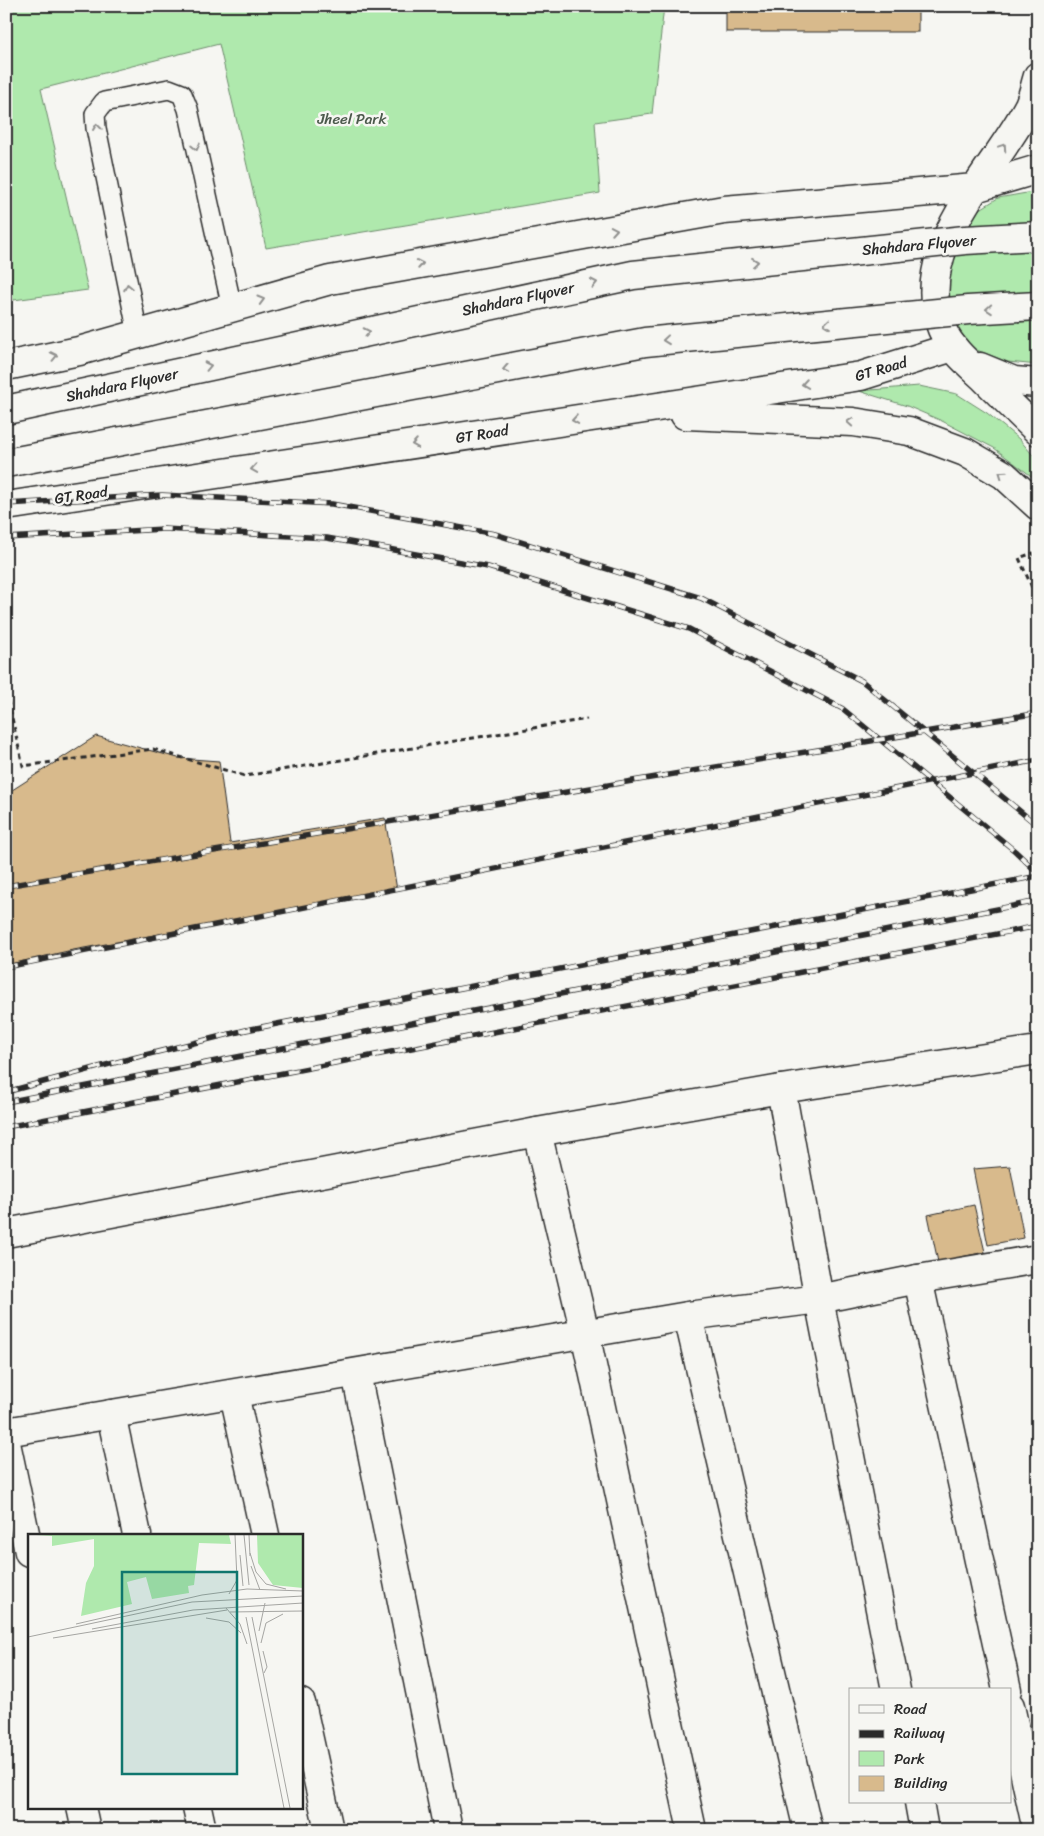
<svg xmlns="http://www.w3.org/2000/svg" width="1044" height="1836" font-family="Sriracha,sans-serif">
  <style>
    .green { fill: #afe9ad; stroke: #6d8a6c }
    .building { fill: #d8ba8c; stroke: #2b2b2b }
    .lines { fill: none; stroke-linecap: round; stroke-linejoin: round }
    .lane-casing { stroke: #2b2b2b; stroke-width: 22 }
    .street-casing { stroke: #2b2b2b; stroke-width: 31 }
    .primary-casing { stroke: #2b2b2b; stroke-width: 31 }
    .path { stroke: #2b2b2b; stroke-width: 3; stroke-dasharray: 5 4; stroke-linecap: butt }
    .lane { stroke: #f6f6f2; stroke-width: 19 }
    .street { stroke: #f6f6f2; stroke-width: 28 }
    .primary { stroke: #f6f6f2; stroke-width: 28 }
    .rail-casing { stroke: #2b2b2b; stroke-width: 5.5 }
    .rail { stroke: #f6f6f2; stroke-width: 4; stroke-dasharray: 11; stroke-linecap: butt }
    .highway-bridge-casing { stroke: #2b2b2b; stroke-width: 31; stroke-linecap: butt }
    .highway-bridge { stroke: #f6f6f2; stroke-width: 28 }
    .oneway { stroke: #90908e }
    .labels { text-anchor: middle; stroke-width: 5; stroke-linejoin: round; paint-order: stroke }
    .park-label { font-size: 15px; fill: #4c5a4c; stroke: #f6f6f2 }
    .street-label { font-size: 15px; fill: #2b2b2b; stroke: #f6f6f2 }
    .inset-road { fill: none; stroke: #a5a5a2; stroke-width: 1 }
    .view { fill: #0f766e; fill-opacity: 0.15; stroke: #0f766e; stroke-width: 2.5 }
    .inset-edge { fill: none; stroke: #2b2b2b; stroke-width: 2.5 }
  </style>
  <rect width="100%" height="100%" fill="#f6f6f2"/>
  <filter id="ink" filterUnits="userSpaceOnUse"><feTurbulence type="fractalNoise" baseFrequency=".02" numOctaves="2"/><feDisplacementMap in="SourceGraphic" scale="10" xChannelSelector="R" yChannelSelector="G"/><feConvolveMatrix kernelMatrix="1 2 1 2 8 2 1 2 1" color-interpolation-filters="sRGB"/></filter>
  <g filter="url(#ink)">
    <g class="green">
      <path d="M 6,6 L 664,6 L 652,114 L 595,122 L 600,193 L 266,248 L 219,44 L 41,89 L 88,290 L 6,301 Z"/>
      <path d="M 1038,191 L 1038,365 L 1008,362 L 974,349 L 958,333 L 945,299 L 949,248 L 969,216 L 998,198 Z"/>
      <path d="M 919,386 L 957,394 L 987,413 L 1019,439 L 1038,461 L 1038,481 L 994,448 L 942,421 L 907,406 L 859,391 Z"/>
    </g>
    <g class="building">
      <rect x="726" y="6" width="192" height="26"/>
      <path d="M 96,736 L 178,758 L 219,761 L 230,843 L 385,818 L 397,890 L 68,951 L 6,965 L 6,794 Z"/>
      <path d="M 1010,1166 L 1024,1238 L 988,1245 L 973,1169 Z"/>
      <path d="M 974,1205 L 985,1252 L 938,1262 L 928,1215 Z"/>
    </g>
    <g class="lines">
      <g class="lane-casing">
        <path id="lane" d="M 138,334 L 96,128 L 95,114 L 104,102 L 169,89 L 182,94 L 188,109 L 232,308"/>
      </g>
      <g class="street-casing">
        <g id="street">
          <path d="M 781,1089 L 819,1299 L 896,1690"/>
          <path d="M 537,1132 L 585,1333 L 692,1830"/>
          <path d="M 6,1233 L 537,1132 L 781,1089 L 1038,1050"/>
          <path d="M 918,1279 L 1007,1690"/>
          <path d="M 688,1316 L 808,1830"/>
          <path d="M 356,1373 L 448,1830"/>
          <path d="M 234,1394 L 265,1535"/>
          <path d="M 111,1414 L 137,1535"/>
          <path d="M 6,1432 L 688,1316 L 819,1299 L 918,1279 L 1038,1259"/>
          <path d="M 6,1443 L 29,1552"/>
          <path d="M 301,1703 L 329,1830"/>
          <path d="M 1010,1706 L 1037,1830"/>
          <path d="M 919,1802 L 924,1830"/>
          <path d="M 81,1807 L 86,1830"/>
          <path d="M 197,1807 L 202,1830"/>
        </g>
      </g>
      <g class="primary-casing">
        <g id="primary">
          <path d="M 1038,76 C 1035,85 1033,96 1029,105 C 996,170 908,250 942,329 C 950,348 969,364 984,378 C 1002,396 1020,414 1038,431"/>
          <path d="M 6,366 L 79,351 L 330,280 L 724,210 L 975,188 L 1038,169"/>
          <path d="M 980,367 L 1014,381 L 1038,383"/>
          <path d="M 685,415 L 853,422 L 909,431 L 965,452 L 1004,475 L 1038,506"/>
          <path d="M 6,506 L 861,376 L 953,347"/>
        </g>
      </g>
      <g class="path">
        <path d="M 1038,564 L 1033,553 L 1019,558 L 1038,601"/>
        <path d="M 6,692 L 23,766 L 153,749 L 245,776 L 587,719"/>
      </g>
      <use href="#lane" class="lane"/>
      <use href="#street" class="street"/>
      <use href="#primary" class="primary"/>
      <g class="rail-casing">
        <g id="rail">
          <path d="M 6,504 L 162,495 L 332,504 L 495,534 L 701,598 L 862,681 L 1038,826"/>
          <path d="M 6,538 L 164,529 L 327,538 L 488,567 L 689,629 L 843,709 L 1015,851 L 1038,873"/>
          <path d="M 6,886 L 1038,713"/>
          <path d="M 6,967 L 1038,760"/>
          <path d="M 6,1092 L 121,1061 L 246,1030 L 1038,876"/>
          <path d="M 6,1102 L 1038,901"/>
          <path d="M 6,1127 L 1038,926"/>
        </g>
      </g>
      <use href="#rail" class="rail"/>
      <g class="highway-bridge-casing">
        <g id="highway-bridge">
          <path d="M 6,410 L 633,275 L 965,240 L 1038,236"/>
          <path d="M 6,463 L 645,342 L 968,310 L 1038,306"/>
        </g>
      </g>
      <use href="#highway-bridge" class="highway-bridge"/>
    </g>
    <defs><path id="oneway-chevron" d="M-2-3.5L2.5 0L-2 3.5" fill="none" stroke-width="1.6" stroke-linecap="round" stroke-linejoin="round" transform="scale(1.25)"/></defs>
    <g class="oneway">
      <use href="#oneway-chevron" transform="translate(97 127) rotate(-97)"/>
      <use href="#oneway-chevron" transform="translate(196 147) rotate(77)"/>
      <use href="#oneway-chevron" transform="translate(1003 147) rotate(-56)"/>
      <use href="#oneway-chevron" transform="translate(614 230) rotate(-10)"/>
      <use href="#oneway-chevron" transform="translate(755 262) rotate(-6)"/>
      <use href="#oneway-chevron" transform="translate(420 264) rotate(-10)"/>
      <use href="#oneway-chevron" transform="translate(594 283) rotate(-12)"/>
      <use href="#oneway-chevron" transform="translate(128 287) rotate(-101)"/>
      <use href="#oneway-chevron" transform="translate(261 300) rotate(-16)"/>
      <use href="#oneway-chevron" transform="translate(989 309) rotate(176)"/>
      <use href="#oneway-chevron" transform="translate(827 324) rotate(174)"/>
      <use href="#oneway-chevron" transform="translate(367 332) rotate(-12)"/>
      <use href="#oneway-chevron" transform="translate(666 340) rotate(174)"/>
      <use href="#oneway-chevron" transform="translate(54 356) rotate(-12)"/>
      <use href="#oneway-chevron" transform="translate(208 366) rotate(-12)"/>
      <use href="#oneway-chevron" transform="translate(506 369) rotate(169)"/>
      <use href="#oneway-chevron" transform="translate(805 384) rotate(171)"/>
      <use href="#oneway-chevron" transform="translate(575 420) rotate(171)"/>
      <use href="#oneway-chevron" transform="translate(850 422) rotate(-176)"/>
      <use href="#oneway-chevron" transform="translate(415 444) rotate(171)"/>
      <use href="#oneway-chevron" transform="translate(254 469) rotate(171)"/>
      <use href="#oneway-chevron" transform="translate(1002 474) rotate(-145)"/>
    </g>
  </g>
  <g class="labels">
    <g class="park-label">
      <text x="352" y="124">Jheel Park</text>
    </g>
    <g class="street-label">
      <text transform="translate(919 245) rotate(-5)" y="5">Shahdara Flyover</text>
      <text transform="translate(518 299) rotate(-12)" y="5">Shahdara Flyover</text>
      <text transform="translate(881 369) rotate(-16)" y="5">GT Road</text>
      <text transform="translate(122 385) rotate(-12)" y="5">Shahdara Flyover</text>
      <text transform="translate(482 434) rotate(-9)" y="5">GT Road</text>
      <text transform="translate(81 495) rotate(-8)" y="5">GT Road</text>
    </g>
  </g>
  <g transform="translate(28 1534)">
    <rect width="275" height="275" fill="#f6f6f2"/>
    <path d="M 8,1 L 201,1 L 203,10 L 171,9 L 166,51 L 160,52 L 161,59 L 124,65 L 118,43 L 99,48 L 104,70 L 53,82 L 58,49 L 66,32 L 66,5 L 24,12 L 24,2 ZM 229,1 L 275,1 L 275,54 L 245,51 L 230,29 Z" fill="#afe9ad"/>
    <path class="inset-road" d="M 216,1 L 221,51M 221,1 L 222,22M 222,19 L 228,38 L 238,50 L 258,55M 212,21 L 215,52M 223,32 L 232,56M 201,60 L 209,46 L 207,1M 198,74 L 212,90 L 219,110M 202,78 L 275,77M 218,83 L 256,274M 224,83 L 262,274M 178,84 L 201,88 L 213,99M 48,90 L 174,61 L 219,55 L 275,57M 64,95 L 165,76 L 275,69M 231,97 L 237,69M 0,103 L 164,68 L 275,62M 25,104 L 199,76M 233,109 L 238,89 L 255,80M 235,117 L 239,133 L 236,139"/>
    <path class="view" d="M 94,38 L 209,38 L 209,240 L 94,240 Z"/>
    <rect width="275" height="275" class="inset-edge"/>
  </g>
  <rect width="1044" height="1836" fill="none" stroke="#f6f6f2" stroke-width="25"/>
  <rect x="12" y="12" width="1019" height="1811" fill="none" stroke="#2b2b2b" stroke-width="2" filter="url(#ink)"/>
  <rect x="849" y="1688" width="162" height="115" fill="#f6f6f2" stroke="#a5a5a2"/>
  <rect x="859" y="1705" width="25" height="8" fill="#f6f6f2" stroke="#a5a5a2"/>
  <text x="894" y="1714" font-size="15" fill="#2b2b2b">Road</text>
  <rect x="859" y="1730" width="25" height="8" fill="#2b2b2b" stroke="#a5a5a2"/>
  <text x="894" y="1738" font-size="15" fill="#2b2b2b">Railway</text>
  <rect x="859" y="1751" width="25" height="15" fill="#afe9ad" stroke="#a5a5a2"/>
  <text x="894" y="1764" font-size="15" fill="#2b2b2b">Park</text>
  <rect x="859" y="1776" width="25" height="15" fill="#d8ba8c" stroke="#a5a5a2"/>
  <text x="894" y="1788" font-size="15" fill="#2b2b2b">Building</text>
</svg>
